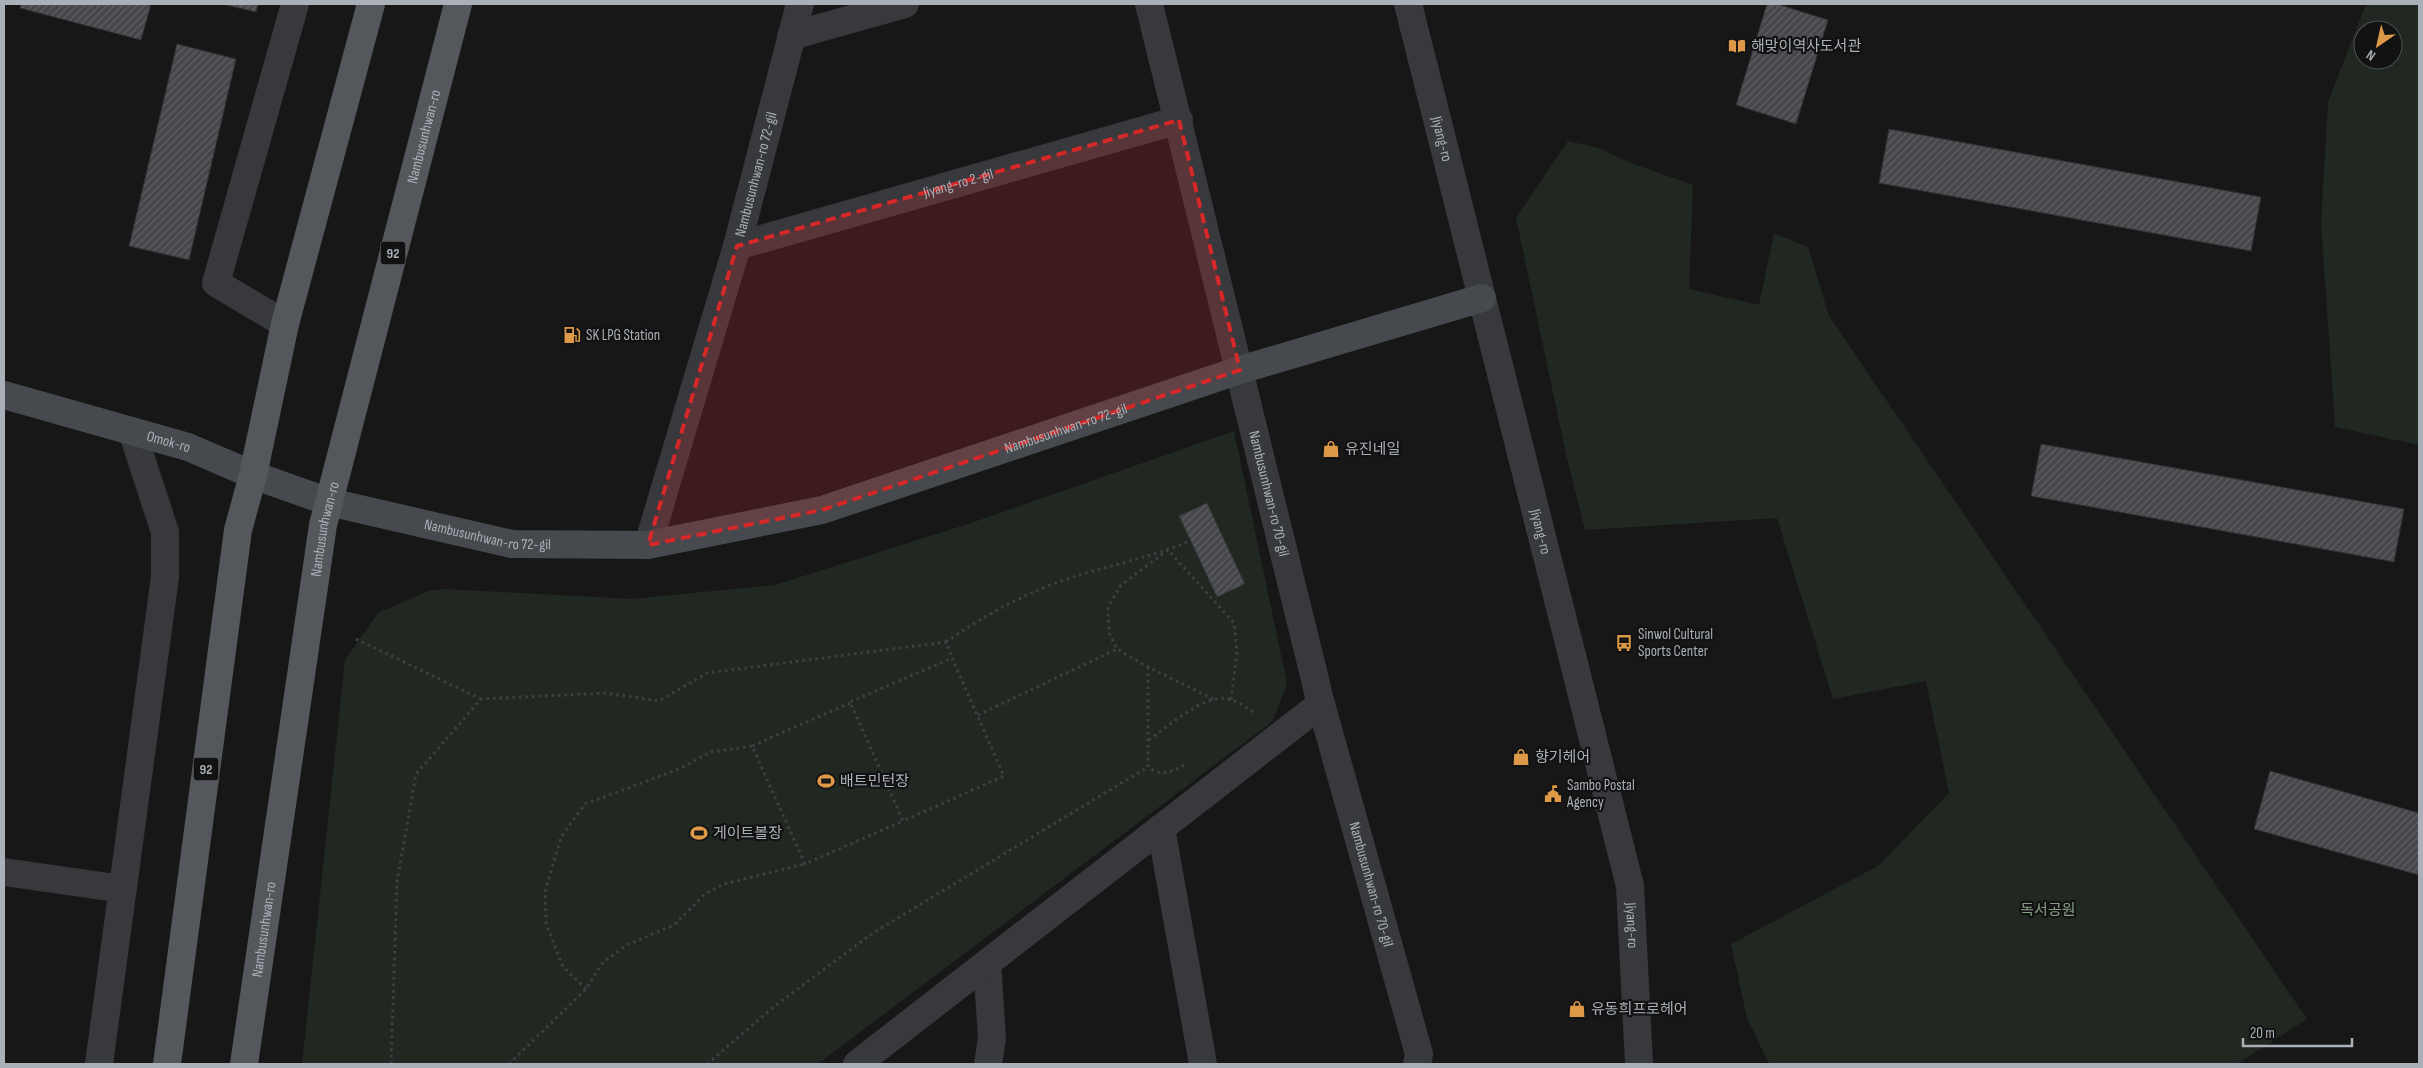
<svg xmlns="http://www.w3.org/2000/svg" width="2423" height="1068" font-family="'Sofia Sans Condensed','Noto Sans KR',sans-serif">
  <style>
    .green { fill: #212821; fill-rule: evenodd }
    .building { fill: url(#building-hatch); stroke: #313134 }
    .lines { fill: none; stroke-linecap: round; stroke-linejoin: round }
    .path { stroke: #3e4044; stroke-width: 3; stroke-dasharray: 2.5 4; stroke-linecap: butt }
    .minor { stroke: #38393d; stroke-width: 28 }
    .tertiary { stroke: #38393d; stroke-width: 28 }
    .secondary { stroke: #46494d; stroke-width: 28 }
    .primary { stroke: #54575b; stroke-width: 28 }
    .marked { fill: #d62828; fill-opacity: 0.2; stroke: #d62828; stroke-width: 4; stroke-dasharray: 10 6; stroke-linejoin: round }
    .labels { text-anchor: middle; stroke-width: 4.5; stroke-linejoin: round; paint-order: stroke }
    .shield { fill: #121213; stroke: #7c8186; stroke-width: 1 }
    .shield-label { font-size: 14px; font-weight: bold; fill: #aab0b7 }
    .poi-label { font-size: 15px; fill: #aab0b7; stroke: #121213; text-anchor: start }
    .street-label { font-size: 15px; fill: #aab0b7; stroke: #121213 }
    .park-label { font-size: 15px; fill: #85a083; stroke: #121213 }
  </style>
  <defs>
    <pattern id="building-hatch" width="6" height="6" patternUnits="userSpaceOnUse" patternTransform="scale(1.25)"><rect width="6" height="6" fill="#46474b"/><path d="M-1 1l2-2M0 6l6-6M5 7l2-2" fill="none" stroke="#5e5f63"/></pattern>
  </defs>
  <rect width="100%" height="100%" fill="#171718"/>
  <g class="green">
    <path d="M 2366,4 L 2419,4 L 2419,445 L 2335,427 L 2321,222 L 2328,102 ZM 2363,30 L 2393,30 L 2393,60 L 2363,60 Z"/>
    <path d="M 1568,141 L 1599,148 L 1628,162 L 1693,185 L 1689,289 L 1759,305 L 1774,233 L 1808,247 L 1829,316 L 2307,1019 L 2237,1064 L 1769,1064 L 1747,1018 L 1731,944 L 1878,866 L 1949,793 L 1926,681 L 1833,699 L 1777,518 L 1585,530 L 1566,454 L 1516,218 Z"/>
    <path d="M 1234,431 L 1287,683 L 1273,721 L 818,1064 L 302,1064 L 345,660 L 378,613 L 429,591 L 445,589 L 632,599 L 775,585 L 971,523 Z"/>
  </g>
  <g class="building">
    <path d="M 21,4 L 151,4 L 141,40 L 20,8 Z"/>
    <path d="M 222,4 L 258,4 L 256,12 Z"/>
    <path d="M 1767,4 L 1777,4 L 1828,20 L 1796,124 L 1736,105 Z"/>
    <path d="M 177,44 L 236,59 L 189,260 L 129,246 Z"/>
    <path d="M 1889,129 L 2261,197 L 2251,251 L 1879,183 Z"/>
    <path d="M 2041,444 L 2404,509 L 2394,562 L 2031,496 Z"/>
    <path d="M 1207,503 L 1245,584 L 1217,597 L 1179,516 Z"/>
    <path d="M 2270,771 L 2419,813 L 2419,875 L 2254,829 Z"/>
  </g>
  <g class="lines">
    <g class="path">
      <path d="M 356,639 L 481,699"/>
      <path d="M 946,642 C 976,621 1009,602 1043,588 C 1091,568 1143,561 1190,541"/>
      <path d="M 952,658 L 1004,776 L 903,821 L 850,702 Z"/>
      <path d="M 1148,667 L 1148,767 C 1161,777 1171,772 1185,765"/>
      <path d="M 1213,699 L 1148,667 L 1117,649 L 1109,633 L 1108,607 L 1121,585 L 1168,550 L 1234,623 L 1237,652 L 1231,700"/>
      <path d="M 850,703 L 752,746 L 805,864 L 903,821"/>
      <path d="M 978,715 L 1117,649"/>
      <path d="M 1149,740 C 1167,727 1205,693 1228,699 C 1238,701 1247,708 1256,714"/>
      <path d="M 586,989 L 563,967 L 546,923 L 545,892 L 561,837 L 585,804 L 679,769 L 711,752 L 752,746"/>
      <path d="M 391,1064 L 397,882 L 416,774 L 481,699 L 606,693 L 659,701 L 707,673 L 946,642 L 952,658"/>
      <path d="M 509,1064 L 586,989 L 603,962 L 627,945 L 674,925 L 705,894 L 724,884 L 805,864"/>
      <path d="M 707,1064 L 776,1005 L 873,933 L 1148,767"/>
    </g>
    <g class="minor">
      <path id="s1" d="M 1149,4 L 1321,704 L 1419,1054 L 1417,1064"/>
      <path d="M 791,36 L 905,4"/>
      <path id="s2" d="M 737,246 L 1179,120"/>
      <path d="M 285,324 L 216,283 L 295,4"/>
      <path id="s3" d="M 648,545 L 737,246 L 800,4"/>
      <path d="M 1161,828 L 1203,1064"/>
      <path d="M 4,872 L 123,889"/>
      <path d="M 987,963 L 992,1038 L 988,1064"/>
      <path d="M 857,1064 L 1321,704"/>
    </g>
    <g class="tertiary">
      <path id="s4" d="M 1408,4 L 1630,886 L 1639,1064"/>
      <path d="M 99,1064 L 165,577 L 165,532 L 132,431"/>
    </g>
    <path class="secondary" id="s5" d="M 4,395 L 188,447 L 253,475 L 329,502 L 512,544 L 648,545 L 822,510 L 1240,370 L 1482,298"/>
    <g class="primary">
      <path d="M 167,1064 L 238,530 L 253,475 L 285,324 L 371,4"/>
      <path id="s6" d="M 244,1064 L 323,525 L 458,4"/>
    </g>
  </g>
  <path class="marked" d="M 1179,120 L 1240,370 L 822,510 L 648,545 L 737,246 Z"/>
  <defs>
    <g id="library-bare" transform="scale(1.35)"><path d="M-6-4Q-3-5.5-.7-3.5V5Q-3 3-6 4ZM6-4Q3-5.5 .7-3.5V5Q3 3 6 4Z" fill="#de9948" stroke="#121213" stroke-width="2.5" paint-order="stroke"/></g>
    <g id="fuel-bare" transform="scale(1.35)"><path d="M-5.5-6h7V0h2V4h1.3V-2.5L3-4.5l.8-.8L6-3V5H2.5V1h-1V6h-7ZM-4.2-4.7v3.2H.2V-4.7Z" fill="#de9948" stroke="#121213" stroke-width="2.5" paint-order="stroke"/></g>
    <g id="shop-bare" transform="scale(1.35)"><path d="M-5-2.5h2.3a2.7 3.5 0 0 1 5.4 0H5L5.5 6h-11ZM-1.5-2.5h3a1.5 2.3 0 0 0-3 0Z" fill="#de9948" stroke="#121213" stroke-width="2.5" paint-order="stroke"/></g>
    <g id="bus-bare" transform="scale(1.35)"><path d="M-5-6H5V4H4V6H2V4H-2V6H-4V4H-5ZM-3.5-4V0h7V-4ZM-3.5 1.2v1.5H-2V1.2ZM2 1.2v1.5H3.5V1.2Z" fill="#de9948" stroke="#121213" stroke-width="2.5" paint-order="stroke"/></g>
    <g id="stadium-bare" transform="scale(1.35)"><path d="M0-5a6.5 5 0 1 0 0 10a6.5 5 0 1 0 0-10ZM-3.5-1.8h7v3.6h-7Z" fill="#de9948" stroke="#121213" stroke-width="2.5" paint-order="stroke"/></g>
    <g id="civic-bare" transform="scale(1.35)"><path d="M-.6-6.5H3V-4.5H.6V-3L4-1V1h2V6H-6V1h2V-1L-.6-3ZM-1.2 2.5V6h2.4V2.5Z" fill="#de9948" stroke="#121213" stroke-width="2.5" paint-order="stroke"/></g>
  </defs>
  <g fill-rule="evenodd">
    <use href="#library-bare" x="1737" y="46"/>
    <use href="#fuel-bare" x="572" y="335"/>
    <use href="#shop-bare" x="1331" y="449"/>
    <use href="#bus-bare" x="1624" y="643"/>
    <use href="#shop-bare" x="1521" y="757"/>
    <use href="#stadium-bare" x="826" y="781"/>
    <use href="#civic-bare" x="1553" y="794"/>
    <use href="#stadium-bare" x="699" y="833"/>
    <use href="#shop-bare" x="1577" y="1009"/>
  </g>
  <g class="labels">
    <g class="shield">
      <rect x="380.5" y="241.5" width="25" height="23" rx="4"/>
      <rect x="193.5" y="757.5" width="25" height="23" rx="4"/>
    </g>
    <g class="shield-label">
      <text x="393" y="258">92</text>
      <text x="206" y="774">92</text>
    </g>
    <g class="poi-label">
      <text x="1751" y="51">해맞이역사도서관</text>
      <text x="586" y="340">SK LPG Station</text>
      <text x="1345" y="454">유진네일</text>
      <text x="1638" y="639">Sinwol Cultural<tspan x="1638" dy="17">Sports Center</tspan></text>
      <text x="1535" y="762">향기헤어</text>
      <text x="840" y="786">배트민턴장</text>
      <text x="1567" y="790">Sambo Postal<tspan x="1567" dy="17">Agency</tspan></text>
      <text x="713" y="838">게이트볼장</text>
      <text x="1591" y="1014">유동희프로헤어</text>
    </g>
    <g class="street-label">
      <text dy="5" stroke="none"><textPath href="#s6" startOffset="946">Nambusunhwan-ro</textPath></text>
      <text dy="5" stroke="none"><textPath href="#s4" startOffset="139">Jiyang-ro</textPath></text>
      <text dy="5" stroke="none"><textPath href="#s3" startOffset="386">Nambusunhwan-ro 72-gil</textPath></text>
      <text dy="5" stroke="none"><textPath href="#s2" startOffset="230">Jiyang-ro 2-gil</textPath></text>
      <text dy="5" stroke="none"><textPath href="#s5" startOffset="1101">Nambusunhwan-ro 72-gil</textPath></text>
      <text dy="5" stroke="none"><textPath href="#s5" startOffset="171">Omok-ro</textPath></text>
      <text dy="5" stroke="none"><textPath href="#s1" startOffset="504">Nambusunhwan-ro 70-gil</textPath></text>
      <text dy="5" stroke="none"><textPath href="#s6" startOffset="541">Nambusunhwan-ro</textPath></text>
      <text dy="5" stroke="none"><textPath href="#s4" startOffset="544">Jiyang-ro</textPath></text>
      <text dy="5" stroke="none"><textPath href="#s5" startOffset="505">Nambusunhwan-ro 72-gil</textPath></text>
      <text dy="5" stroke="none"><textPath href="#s1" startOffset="908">Nambusunhwan-ro 70-gil</textPath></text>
      <text dy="5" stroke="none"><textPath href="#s4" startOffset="949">Jiyang-ro</textPath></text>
      <text dy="5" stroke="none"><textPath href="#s6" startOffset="136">Nambusunhwan-ro</textPath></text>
    </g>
    <g class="park-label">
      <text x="2048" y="915">독서공원</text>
    </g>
  </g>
  <rect width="2423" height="1068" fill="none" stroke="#aab0b7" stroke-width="10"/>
  <g transform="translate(2378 45) rotate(214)"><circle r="24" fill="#121213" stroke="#4f5155"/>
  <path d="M0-4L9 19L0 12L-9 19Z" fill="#de9948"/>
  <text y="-8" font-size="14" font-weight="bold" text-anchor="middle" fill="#aab0b7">N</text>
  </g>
  <path d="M2243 1038v8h109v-8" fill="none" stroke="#aab0b7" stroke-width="2.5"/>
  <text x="2250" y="1038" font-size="15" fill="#aab0b7" stroke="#121213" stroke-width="4" paint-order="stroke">20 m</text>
</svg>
